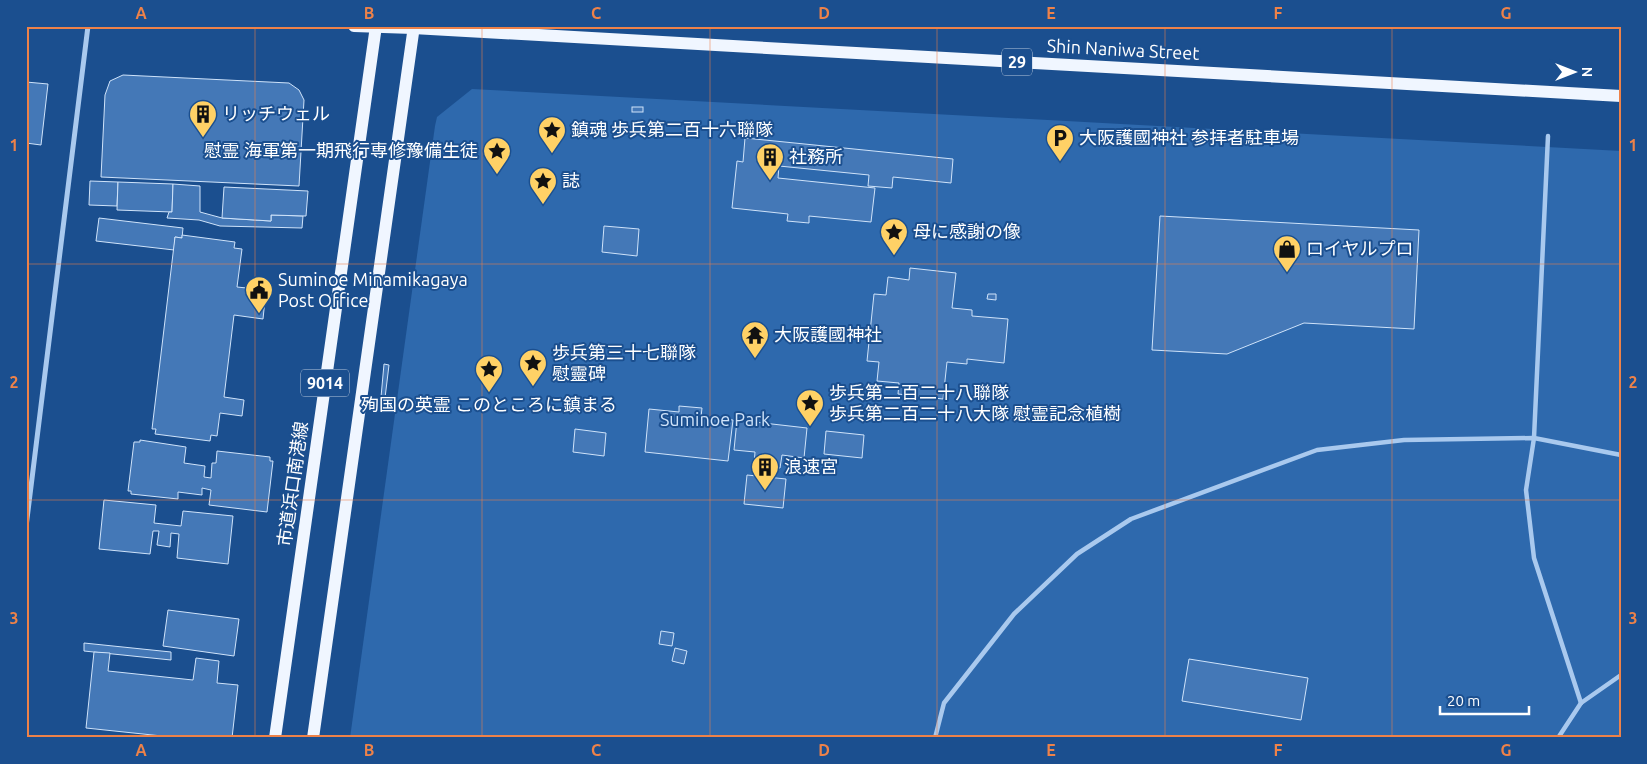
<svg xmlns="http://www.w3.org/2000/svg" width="1647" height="764" font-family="Ubuntu,'Noto Sans JP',sans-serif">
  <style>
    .green { fill: #2e69ad }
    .building { fill: #4478b7; stroke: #cfe3fa }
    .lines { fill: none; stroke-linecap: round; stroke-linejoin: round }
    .pedestrian { stroke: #a9c9ee; stroke-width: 4.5 }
    .minor { stroke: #a9c9ee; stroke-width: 5 }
    .primary { stroke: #f0f6ff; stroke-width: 12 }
    .grid { fill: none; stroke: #ee8249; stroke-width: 1; stroke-opacity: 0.55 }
    .labels { text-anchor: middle; stroke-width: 4; stroke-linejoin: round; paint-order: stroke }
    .shield { fill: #1b4f8f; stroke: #bbcadd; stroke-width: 1 }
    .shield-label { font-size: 16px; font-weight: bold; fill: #fff }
    .street-label { font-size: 18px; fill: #fff; stroke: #1b4f8f }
    .poi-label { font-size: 18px; fill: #fff; stroke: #1b4f8f; text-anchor: start }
    .park-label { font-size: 18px; fill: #cfe3fa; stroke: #1b4f8f }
    .neatline { fill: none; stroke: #ee8249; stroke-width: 2 }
    .grid-label { font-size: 16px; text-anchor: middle; font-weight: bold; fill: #ee8249 }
  </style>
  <rect width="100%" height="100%" fill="#1b4f8f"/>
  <path class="green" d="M 472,89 L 1621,151 L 1621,738 L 350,738 L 435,126 L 437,117 Z"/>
  <g class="building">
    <path d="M 123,75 L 289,83 L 299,90 L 304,100 L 299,186 L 101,177 L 105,95 L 110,81 Z"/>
    <path d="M 26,82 L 48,84 L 41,145 L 26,143 Z"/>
    <rect x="632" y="107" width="11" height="5"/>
    <path d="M 745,138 L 953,159 L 951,183 L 893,177 L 892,188 L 868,186 L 869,175 L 779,166 L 778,178 L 875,188 L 871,222 L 809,216 L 809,223 L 787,221 L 788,214 L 732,208 L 737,161 L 743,162 Z"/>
    <path d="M 90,181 L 118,182 L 117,206 L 89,205 Z"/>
    <path d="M 118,182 L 173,184 L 172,212 L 117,210 Z"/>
    <path d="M 173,184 L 200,186 L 200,212 L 222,218 L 271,221 L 271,215 L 303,216 L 302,228 L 220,226 L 199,220 L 167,218 L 169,212 L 172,212 Z"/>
    <path d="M 224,187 L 308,191 L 306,216 L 271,215 L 271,221 L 222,218 Z"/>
    <path d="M 1160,216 L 1419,230 L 1414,329 L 1304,323 L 1227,354 L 1152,350 Z"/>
    <path d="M 99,218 L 183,228 L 182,238 L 175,237 L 174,250 L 96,241 Z"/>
    <path d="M 604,226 L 639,229 L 637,256 L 602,252 Z"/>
    <path d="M 182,235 L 235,242 L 234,248 L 242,249 L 237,287 L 266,290 L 263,319 L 234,315 L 224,397 L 244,400 L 242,416 L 220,413 L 217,436 L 211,435 L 210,441 L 155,434 L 156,429 L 152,429 L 175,237 L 182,238 Z"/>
    <path d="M 910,268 L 956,273 L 952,308 L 972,310 L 972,316 L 1008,319 L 1004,363 L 967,359 L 967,364 L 947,362 L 943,399 L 898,394 L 899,383 L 877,381 L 879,362 L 867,361 L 874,294 L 886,295 L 888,277 L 909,280 Z"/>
    <path d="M 988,294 L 996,294 L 996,300 L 987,299 Z"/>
    <path d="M 384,364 L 389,365 L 385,398 L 381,397 Z"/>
    <path d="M 679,406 L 702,408 L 701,417 L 733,420 L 728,461 L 645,452 L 649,409 L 679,412 Z"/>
    <path d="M 737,420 L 807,428 L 804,458 L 782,455 L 780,468 L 754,465 L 755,452 L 734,450 Z"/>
    <path d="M 575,429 L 606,433 L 604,456 L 573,452 Z"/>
    <path d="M 826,431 L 864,435 L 862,458 L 824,454 Z"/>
    <path d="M 140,440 L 186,447 L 184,463 L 205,466 L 204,477 L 211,478 L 212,463 L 216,463 L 217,451 L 270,457 L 270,461 L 273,461 L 267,512 L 209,505 L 211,490 L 202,488 L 202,495 L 178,492 L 178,499 L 131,494 L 131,491 L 128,491 L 134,442 L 140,442 Z"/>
    <path d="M 747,475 L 786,479 L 783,508 L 744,504 Z"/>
    <path d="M 104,500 L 156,505 L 154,523 L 181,526 L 183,511 L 233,516 L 228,564 L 177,558 L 179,534 L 171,533 L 170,547 L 157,545 L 159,531 L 153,531 L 150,554 L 99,549 Z"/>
    <path d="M 168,610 L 239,619 L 234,656 L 163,646 Z"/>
    <path d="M 661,631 L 674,633 L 672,646 L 659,644 Z"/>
    <path d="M 84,643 L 171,652 L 171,660 L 84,651 Z"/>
    <path d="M 675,648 L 687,651 L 684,664 L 672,661 Z"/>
    <path d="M 94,652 L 110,653 L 108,671 L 193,680 L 196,658 L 219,661 L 217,683 L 238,685 L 232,738 L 181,738 L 86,728 Z"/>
    <path d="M 1189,659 L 1308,678 L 1301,720 L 1182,701 Z"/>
  </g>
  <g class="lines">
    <g class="pedestrian">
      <path d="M 1548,136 L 1534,438 L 1526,490 L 1534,558 L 1581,703"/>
      <path d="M 935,738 L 944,703 L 1014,614 L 1077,554 L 1131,519 L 1317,450 L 1404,440 L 1534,438 L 1621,455"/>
      <path d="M 1558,738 L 1581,703 L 1621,675"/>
    </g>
    <path class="minor" d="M 26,527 L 88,26"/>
    <g class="primary">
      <path d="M 354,26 L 413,28 L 1621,96"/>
      <path d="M 275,738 L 376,26"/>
      <path d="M 313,738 L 414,26"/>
    </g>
  </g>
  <path class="grid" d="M 255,26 L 255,738M 482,26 L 482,738M 710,26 L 710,738M 937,26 L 937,738M 1165,26 L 1165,738M 1392,26 L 1392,738M 26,264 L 1621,264M 26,500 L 1621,500"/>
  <defs>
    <g id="building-pin" transform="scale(1.4375)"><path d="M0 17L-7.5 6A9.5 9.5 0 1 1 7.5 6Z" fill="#ffd166" stroke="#1b4f8f"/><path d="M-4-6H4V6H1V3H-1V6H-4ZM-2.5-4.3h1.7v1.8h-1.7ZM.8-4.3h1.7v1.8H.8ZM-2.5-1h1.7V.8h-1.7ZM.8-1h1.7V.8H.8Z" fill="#111"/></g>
    <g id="sight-pin" transform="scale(1.4375)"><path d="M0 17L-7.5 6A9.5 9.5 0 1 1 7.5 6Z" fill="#ffd166" stroke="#1b4f8f"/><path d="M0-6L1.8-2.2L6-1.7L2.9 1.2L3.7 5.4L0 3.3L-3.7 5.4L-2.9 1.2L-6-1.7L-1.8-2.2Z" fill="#111"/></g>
    <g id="parking-pin" transform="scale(1.4375)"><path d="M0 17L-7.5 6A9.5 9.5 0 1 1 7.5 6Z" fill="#ffd166" stroke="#1b4f8f"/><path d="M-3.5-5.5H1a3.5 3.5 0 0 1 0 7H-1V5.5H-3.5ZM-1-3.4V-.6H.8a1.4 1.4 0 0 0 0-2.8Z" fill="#111"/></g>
    <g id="shop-pin" transform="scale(1.4375)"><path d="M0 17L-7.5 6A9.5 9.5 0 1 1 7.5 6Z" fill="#ffd166" stroke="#1b4f8f"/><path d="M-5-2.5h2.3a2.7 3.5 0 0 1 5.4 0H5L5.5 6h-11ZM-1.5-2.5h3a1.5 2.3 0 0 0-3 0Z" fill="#111"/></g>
    <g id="civic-pin" transform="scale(1.4375)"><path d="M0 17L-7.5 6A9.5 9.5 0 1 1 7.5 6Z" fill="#ffd166" stroke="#1b4f8f"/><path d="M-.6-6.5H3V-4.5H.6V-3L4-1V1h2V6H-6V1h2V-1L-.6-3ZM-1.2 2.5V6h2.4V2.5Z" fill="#111"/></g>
    <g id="temple-pin" transform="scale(1.4375)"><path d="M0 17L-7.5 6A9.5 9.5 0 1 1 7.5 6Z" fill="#ffd166" stroke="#1b4f8f"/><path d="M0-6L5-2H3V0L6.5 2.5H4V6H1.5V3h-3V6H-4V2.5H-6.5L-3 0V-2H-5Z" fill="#111"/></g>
  </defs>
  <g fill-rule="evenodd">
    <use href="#building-pin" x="203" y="114"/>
    <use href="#sight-pin" x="552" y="130"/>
    <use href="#parking-pin" x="1060" y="138"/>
    <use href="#sight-pin" x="497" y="151"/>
    <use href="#building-pin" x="770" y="157"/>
    <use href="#sight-pin" x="543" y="181"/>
    <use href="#sight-pin" x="894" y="232"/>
    <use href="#shop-pin" x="1287" y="249"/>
    <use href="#civic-pin" x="259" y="290"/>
    <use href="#temple-pin" x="755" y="335"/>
    <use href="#sight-pin" x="533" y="363"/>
    <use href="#sight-pin" x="489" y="369"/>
    <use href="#sight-pin" x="810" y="403"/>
    <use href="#building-pin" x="765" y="467"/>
  </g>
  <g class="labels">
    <g class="shield">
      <rect x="1002" y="48.5" width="30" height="27" rx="4"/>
      <rect x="301" y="369.5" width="48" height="27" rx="4"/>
    </g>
    <g class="shield-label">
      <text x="1017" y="68">29</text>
      <text x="325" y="389">9014</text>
    </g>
    <g class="street-label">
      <text transform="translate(1123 50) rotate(3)" y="6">Shin Naniwa Street</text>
      <text transform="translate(293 484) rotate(-82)" y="6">市道浜口南港線</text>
    </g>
    <g class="poi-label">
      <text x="222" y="120">リッチウェル</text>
      <text x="571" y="136">鎮魂 歩兵第二百十六聯隊</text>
      <text x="1079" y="144">大阪護國神社 参拝者駐車場</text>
      <text x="478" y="157" text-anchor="end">慰霊 海軍第一期飛行専修豫備生徒</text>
      <text x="789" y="163">社務所</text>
      <text x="562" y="187">誌</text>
      <text x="913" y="238">母に感謝の像</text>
      <text x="1306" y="255">ロイヤルプロ</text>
      <text x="278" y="286">Suminoe Minamikagaya<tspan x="278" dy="21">Post Office</tspan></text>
      <text x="774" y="341">大阪護國神社</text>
      <text x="552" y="359">歩兵第三十七聯隊<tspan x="552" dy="21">慰靈碑</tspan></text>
      <text x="829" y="399">歩兵第二百二十八聯隊<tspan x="829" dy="21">歩兵第二百二十八大隊 慰霊記念植樹</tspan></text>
      <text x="489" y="411" text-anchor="middle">殉国の英霊 このところに鎮まる</text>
      <text x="784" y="473">浪速宮</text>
    </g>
    <g class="park-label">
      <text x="715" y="426">Suminoe Park</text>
    </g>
  </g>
  <rect width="1647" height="764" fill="none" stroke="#1b4f8f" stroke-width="55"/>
  <g transform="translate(1574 72) rotate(90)" stroke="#1b4f8f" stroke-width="4" paint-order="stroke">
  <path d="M0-4L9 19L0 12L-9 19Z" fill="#ffffff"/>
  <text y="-8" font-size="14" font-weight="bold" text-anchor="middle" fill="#ffffff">N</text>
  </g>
  <path d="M1440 706v8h89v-8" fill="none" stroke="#ffffff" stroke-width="2.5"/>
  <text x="1447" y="706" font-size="15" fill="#ffffff" stroke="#1b4f8f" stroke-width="4" paint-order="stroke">20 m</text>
  <rect x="28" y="28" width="1592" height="708" class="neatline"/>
  <g class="grid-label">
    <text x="141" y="19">A</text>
    <text x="369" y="19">B</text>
    <text x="596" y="19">C</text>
    <text x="824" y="19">D</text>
    <text x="1051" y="19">E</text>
    <text x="1278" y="19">F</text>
    <text x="1506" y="19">G</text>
    <text x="14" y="151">1</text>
    <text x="1633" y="151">1</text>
    <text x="14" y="388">2</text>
    <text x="1633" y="388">2</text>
    <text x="14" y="624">3</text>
    <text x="1633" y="624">3</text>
    <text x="141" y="756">A</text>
    <text x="369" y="756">B</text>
    <text x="596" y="756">C</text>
    <text x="824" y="756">D</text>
    <text x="1051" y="756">E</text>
    <text x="1278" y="756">F</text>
    <text x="1506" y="756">G</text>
  </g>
</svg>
